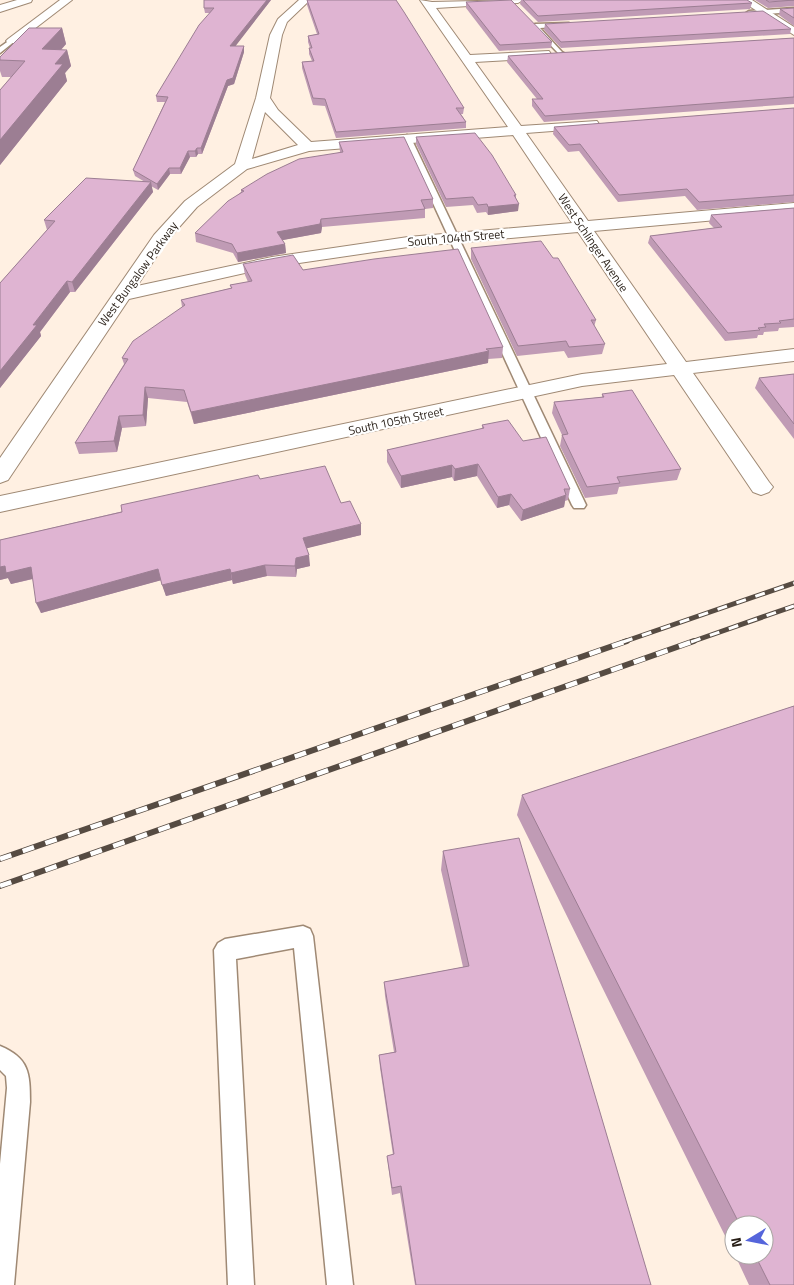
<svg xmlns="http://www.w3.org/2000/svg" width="794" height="1285" font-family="'Titillium Web',sans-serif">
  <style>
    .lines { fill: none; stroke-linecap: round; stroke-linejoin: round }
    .service-casing { stroke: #9f8974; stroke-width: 3 }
    .minor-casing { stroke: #9f8974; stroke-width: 2 }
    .motorway-casing { stroke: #9f8974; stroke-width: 2 }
    .service { fill: #fff; fill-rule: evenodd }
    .minor { fill: #fff; fill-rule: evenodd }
    .motorway { fill: #fff; fill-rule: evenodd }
    .rail-far1-casing { stroke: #564b42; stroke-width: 5 }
    .rail-casing { stroke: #564b42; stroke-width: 6 }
    .rail-far1 { stroke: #fff; stroke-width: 3; stroke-dasharray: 10; stroke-linecap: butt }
    .rail { stroke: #fff; stroke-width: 4.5; stroke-dasharray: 12; stroke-linecap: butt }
    .wall { fill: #c09bb5 }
    .shaded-wall { fill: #9c7e93 }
    .building { fill: #dfb4d2; stroke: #9c7e93 }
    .labels { text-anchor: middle; stroke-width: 4.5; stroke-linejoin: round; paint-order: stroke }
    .far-street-label { font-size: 12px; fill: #271e16; stroke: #fff }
  </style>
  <rect width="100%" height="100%" fill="#fff0e2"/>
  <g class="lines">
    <g class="service-casing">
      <g id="service">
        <path d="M 794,8 L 794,12 L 749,15 L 746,13 L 749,11 Z"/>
        <path d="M 569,23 L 570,24 L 567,26 L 540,28 L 562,52 L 564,53 L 560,55 L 532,26 L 535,24 Z"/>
        <path d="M 10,40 L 15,41 L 0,53 L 0,47 Z"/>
        <path d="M 407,135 L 411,138 L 586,505 L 584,508 L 574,508 L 572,505 L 403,138 Z"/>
        <path d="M 303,926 L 310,929 L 313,936 L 353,1285 L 327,1285 L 294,948 L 236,959 L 254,1285 L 228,1285 L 214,950 L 218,943 L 225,939 Z"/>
        <path d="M 0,1046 C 29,1058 30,1073 30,1102 L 14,1285 L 0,1285 L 0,1164 L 7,1088 L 6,1076 L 0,1070 Z"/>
      </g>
    </g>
    <g class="minor-casing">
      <g id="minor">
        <path d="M 60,0 L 72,0 L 16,43 L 8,43 L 6,41 L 8,39 Z"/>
        <path d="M 299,0 L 310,0 L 287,22 L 282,35 L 270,98 L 278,110 L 311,142 L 508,127 L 420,0 L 432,2 L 523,0 L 518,3 L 436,8 L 470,55 L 549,51 L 551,54 L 549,57 L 545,58 L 475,62 L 521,126 L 597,121 L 599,124 L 592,128 L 526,133 L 588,221 L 794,203 L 794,213 L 594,231 L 686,362 L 794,349 L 794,361 L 693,373 L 769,482 L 773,487 L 769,492 L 761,495 L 753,492 L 674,375 L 582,386 L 0,512 L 0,496 L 582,374 L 667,364 L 578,232 L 408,247 L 272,267 L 129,299 L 8,480 L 0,483 L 0,458 L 154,235 L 185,201 L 235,164 L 256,98 L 270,35 L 278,19 ZM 265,112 L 298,145 L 252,159 ZM 513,135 L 572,223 L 408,237 L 272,257 L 137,286 L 166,242 L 197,207 L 247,169 L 309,151 Z"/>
        <path d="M 740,0 L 752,0 L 794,27 L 794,35 Z"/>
      </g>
    </g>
    <g class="motorway-casing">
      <path id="motorway" d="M 17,0 L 32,0 L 31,2 L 0,12 L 0,5 Z"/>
    </g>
    <use href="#service" class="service"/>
    <use href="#minor" class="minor"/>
    <use href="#motorway" class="motorway"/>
    <g class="rail-far1-casing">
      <g id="rail-far1">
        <path d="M 623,642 L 794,583"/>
        <path d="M 691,642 L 794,606"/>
      </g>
    </g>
    <g class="rail-casing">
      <g id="rail">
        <path d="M 0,859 L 627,641"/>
        <path d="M 0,886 L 694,641"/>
      </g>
    </g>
    <use href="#rail-far1" class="rail-far1"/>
    <use href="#rail" class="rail"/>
  </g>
  <g class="wall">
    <path d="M 271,0 L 235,46 L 244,46 L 244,52 L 234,84 L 228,86 L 202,154 L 198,154 L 196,157 L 190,157 L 181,174 L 170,174 L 158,190 L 151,186 L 153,192 L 75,292 L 70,292 L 40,332 L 41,336 L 0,388 L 0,283 L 47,230 L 44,220 L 145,182 L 135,176 L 133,170 L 165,102 L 157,102 L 156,96 L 210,13 L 205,13 L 204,8 Z"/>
    <path d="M 307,0 L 464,108 L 463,114 L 461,114 L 466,122 L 466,128 L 336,138 L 325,106 L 313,105 L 302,68 L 302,62 L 312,61 L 309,54 L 309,48 L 310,48 L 308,42 L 308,36 L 317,34 L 307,5 Z"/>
    <path d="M 521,0 L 747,0 L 752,3 L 750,9 L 538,22 L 520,4 Z"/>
    <path d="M 755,0 L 794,0 L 794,6 L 768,8 Z"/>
    <path d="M 466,2 L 552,42 L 551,48 L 499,51 L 466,8 Z"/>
    <path d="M 794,8 L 794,26 L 779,15 L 780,9 Z"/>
    <path d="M 545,24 L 791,29 L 790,34 L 561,48 L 544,30 Z"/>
    <path d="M 62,28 L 66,44 L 61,50 L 67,50 L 71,66 L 65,73 L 67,81 L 0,165 L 0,90 L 11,77 L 2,77 L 0,71 L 0,57 Z"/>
    <path d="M 794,38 L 794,104 L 544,122 L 532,106 L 532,99 L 537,99 L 507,62 L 508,56 Z"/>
    <path d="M 794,108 L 794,202 L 697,210 L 685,196 L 618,202 L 579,151 L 568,152 L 553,134 L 554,127 Z"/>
    <path d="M 416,137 L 516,195 L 516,199 L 518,211 L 488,215 L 486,212 L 477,213 L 473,205 L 446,207 L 416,144 Z"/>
    <path d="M 339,142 L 433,199 L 433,208 L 425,209 L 425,218 L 322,227 L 321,233 L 282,240 L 285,244 L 286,253 L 238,262 L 233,253 L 196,242 L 195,233 L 241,192 L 241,190 L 340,152 Z"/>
    <path d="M 794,208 L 794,327 L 779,328 L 778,331 L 764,332 L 763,335 L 758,335 L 757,338 L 725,341 L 648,243 L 650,236 L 714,228 L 709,223 L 711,215 Z"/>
    <path d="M 471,248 L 553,258 L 596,320 L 594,327 L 605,344 L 602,354 L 568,358 L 564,351 L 517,356 L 471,259 Z"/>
    <path d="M 243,264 L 303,270 L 503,347 L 502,358 L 488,359 L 488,363 L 194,424 L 187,402 L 148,398 L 146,426 L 122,428 L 117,452 L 79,454 L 75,443 L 124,364 L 122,358 L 182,307 L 181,300 L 231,288 L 230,285 L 248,282 L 245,275 Z"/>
    <path d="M 794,374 L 794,439 L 755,388 L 759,378 Z"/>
    <path d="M 602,394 L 681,469 L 677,480 L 619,487 L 617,494 L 585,498 L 560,446 L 562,435 L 552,413 L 554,402 L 602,397 Z"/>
    <path d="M 482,425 L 570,489 L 568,500 L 565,501 L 564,507 L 521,521 L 509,505 L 497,508 L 477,476 L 454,481 L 452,477 L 401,488 L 387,462 L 387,450 L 482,429 Z"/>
    <path d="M 260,479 L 341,503 L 361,535 L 306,548 L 310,566 L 297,569 L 296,577 L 267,576 L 233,584 L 232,580 L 166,596 L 161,580 L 41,613 L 33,579 L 11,584 L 8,578 L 0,580 L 0,540 Z"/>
    <path d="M 794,706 L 794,1285 L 749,1285 L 735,1255 L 764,1255 L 764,1225 L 734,1225 L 734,1254 L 517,815 L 522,795 Z"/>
    <path d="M 443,851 L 651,1285 L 415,1285 L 400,1193 L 392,1195 L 387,1156 L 393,1155 L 380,1068 L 379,1055 L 394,1052 L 385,996 L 384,982 L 463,967 L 441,870 Z"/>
  </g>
  <g class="shaded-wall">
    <path d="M 267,0 L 271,0 L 231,52 L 230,46 Z"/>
    <path d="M 62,28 L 66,44 L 47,65 L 42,49 Z"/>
    <path d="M 244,46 L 244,52 L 234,84 L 228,86 L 202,154 L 201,148 L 227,80 Z"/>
    <path d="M 67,50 L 71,66 L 65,73 L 67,81 L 0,165 L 0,140 L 55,64 Z"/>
    <path d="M 197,148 L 198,154 L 196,157 L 195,151 Z"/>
    <path d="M 188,151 L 190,157 L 181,174 L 180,168 Z"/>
    <path d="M 169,168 L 170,174 L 158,190 L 157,184 Z"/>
    <path d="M 151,182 L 153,192 L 75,292 L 72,282 Z"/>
    <path d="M 519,204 L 518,211 L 488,215 L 488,207 Z"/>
    <path d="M 321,219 L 322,227 L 321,233 L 278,241 L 277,232 Z"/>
    <path d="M 285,244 L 286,253 L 238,262 L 237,253 Z"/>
    <path d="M 67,281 L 70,292 L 40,332 L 41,336 L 0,388 L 0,371 L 33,325 Z"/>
    <path d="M 489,351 L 488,363 L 194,424 L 191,412 Z"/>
    <path d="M 145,387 L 148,398 L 146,426 L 143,415 Z"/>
    <path d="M 119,416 L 122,428 L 117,452 L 114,441 Z"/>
    <path d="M 478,464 L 477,476 L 454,481 L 455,469 Z"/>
    <path d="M 452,465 L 452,477 L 401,488 L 401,476 Z"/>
    <path d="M 511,494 L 509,505 L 497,508 L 498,497 Z"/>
    <path d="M 566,495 L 564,507 L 521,521 L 523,510 Z"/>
    <path d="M 361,524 L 361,535 L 304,549 L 303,538 Z"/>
    <path d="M 309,555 L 310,566 L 297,569 L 296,577 L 295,566 L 296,558 Z"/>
    <path d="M 265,565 L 267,576 L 233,584 L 231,573 Z"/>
    <path d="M 5,566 L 31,567 L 36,578 L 11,584 L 8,578 L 0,580 L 0,567 Z"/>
    <path d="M 158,569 L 162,580 L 41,613 L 36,603 Z"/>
    <path d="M 230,569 L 232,580 L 166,596 L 162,585 Z"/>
  </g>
  <g class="building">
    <path d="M 204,0 L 267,0 L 230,46 L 244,46 L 233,78 L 227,80 L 201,148 L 197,148 L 195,151 L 188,151 L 180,168 L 169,168 L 157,184 L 133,170 L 168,97 L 156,96 L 199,25 L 214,8 L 204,8 Z"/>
    <path d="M 307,0 L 396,0 L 404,12 L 464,108 L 456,108 L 466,122 L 336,132 L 325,99 L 313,98 L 302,62 L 314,61 L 309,48 L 312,48 L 308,36 L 319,34 Z"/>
    <path d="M 511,0 L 552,42 L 500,45 L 466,2 Z"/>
    <path d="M 523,0 L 747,0 L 752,3 L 538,16 Z"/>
    <path d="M 766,0 L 794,0 L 769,2 Z"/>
    <path d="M 794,8 L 794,18 L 780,9 Z"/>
    <path d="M 763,11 L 791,29 L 561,42 L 545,24 Z"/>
    <path d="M 29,28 L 62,28 L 42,49 L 67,50 L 55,64 L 63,64 L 0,140 L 0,90 L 25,61 L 0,60 L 0,57 Z"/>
    <path d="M 794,38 L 794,97 L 545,116 L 532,99 L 543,99 L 508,56 Z"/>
    <path d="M 794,108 L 794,195 L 699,202 L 687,189 L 619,195 L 580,144 L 569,145 L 554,127 Z"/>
    <path d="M 475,133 L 492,155 L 516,195 L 514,195 L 519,204 L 488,207 L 487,204 L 478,205 L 473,197 L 446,199 L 416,137 Z"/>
    <path d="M 404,137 L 433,199 L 421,200 L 425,209 L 321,219 L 320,224 L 277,232 L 285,244 L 237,253 L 232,244 L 195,233 L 228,201 L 244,191 L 241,190 L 267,174 L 299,159 L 343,152 L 339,142 Z"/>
    <path d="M 86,178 L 151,182 L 72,282 L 67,281 L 33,325 L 37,325 L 0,371 L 0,283 L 55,221 L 44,220 Z"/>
    <path d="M 794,208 L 794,319 L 779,321 L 781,323 L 764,324 L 766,327 L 758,328 L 760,330 L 728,333 L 650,236 L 722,227 L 711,215 Z"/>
    <path d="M 541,241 L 553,258 L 558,258 L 596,320 L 591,320 L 605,344 L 569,347 L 566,341 L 518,346 L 471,248 Z"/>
    <path d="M 458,249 L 503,347 L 486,349 L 489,351 L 191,412 L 184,390 L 145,387 L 143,415 L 119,416 L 114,441 L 75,443 L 128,359 L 122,358 L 133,341 L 185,305 L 181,300 L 232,288 L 230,285 L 252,281 L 243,264 L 293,255 L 303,270 L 374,259 Z"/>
    <path d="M 794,374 L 794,424 L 759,378 Z"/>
    <path d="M 632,390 L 681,469 L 617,477 L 620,483 L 587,487 L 562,435 L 568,434 L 554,402 L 604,397 L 602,394 Z"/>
    <path d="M 508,420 L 523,441 L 546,437 L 570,489 L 564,489 L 566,495 L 523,510 L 511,494 L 498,497 L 478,464 L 455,469 L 452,465 L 401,476 L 387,450 L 484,428 L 482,425 Z"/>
    <path d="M 325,466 L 341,503 L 350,501 L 361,524 L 303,538 L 309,555 L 296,558 L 295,566 L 265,565 L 231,573 L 230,569 L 162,585 L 158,569 L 36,603 L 31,567 L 6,573 L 5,566 L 0,567 L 0,540 L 122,512 L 121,505 L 258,475 L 260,479 Z"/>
    <path d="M 794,706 L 794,1285 L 770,1285 L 755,1255 L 764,1255 L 764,1225 L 740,1225 L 522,795 Z"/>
    <path d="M 519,838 L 651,1285 L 416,1285 L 401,1186 L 392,1188 L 387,1156 L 394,1154 L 379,1055 L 396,1052 L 384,982 L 469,966 L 443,851 Z"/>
  </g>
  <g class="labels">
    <g class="far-street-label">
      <text transform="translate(456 238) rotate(-5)" y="4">South 104th Street</text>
      <text transform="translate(593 243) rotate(56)" y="4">West Schlinger Avenue</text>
      <text transform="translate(138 274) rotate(-54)" y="4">West Bungalow Parkway</text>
      <text transform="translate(396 421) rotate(-12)" y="4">South 105th Street</text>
    </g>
  </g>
  <g transform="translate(749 1240) rotate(260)"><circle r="24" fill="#ffffff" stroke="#a9a5a2"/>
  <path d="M0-4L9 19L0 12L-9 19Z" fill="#5565db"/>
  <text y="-8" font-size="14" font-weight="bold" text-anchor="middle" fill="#271e16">N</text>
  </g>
</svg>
